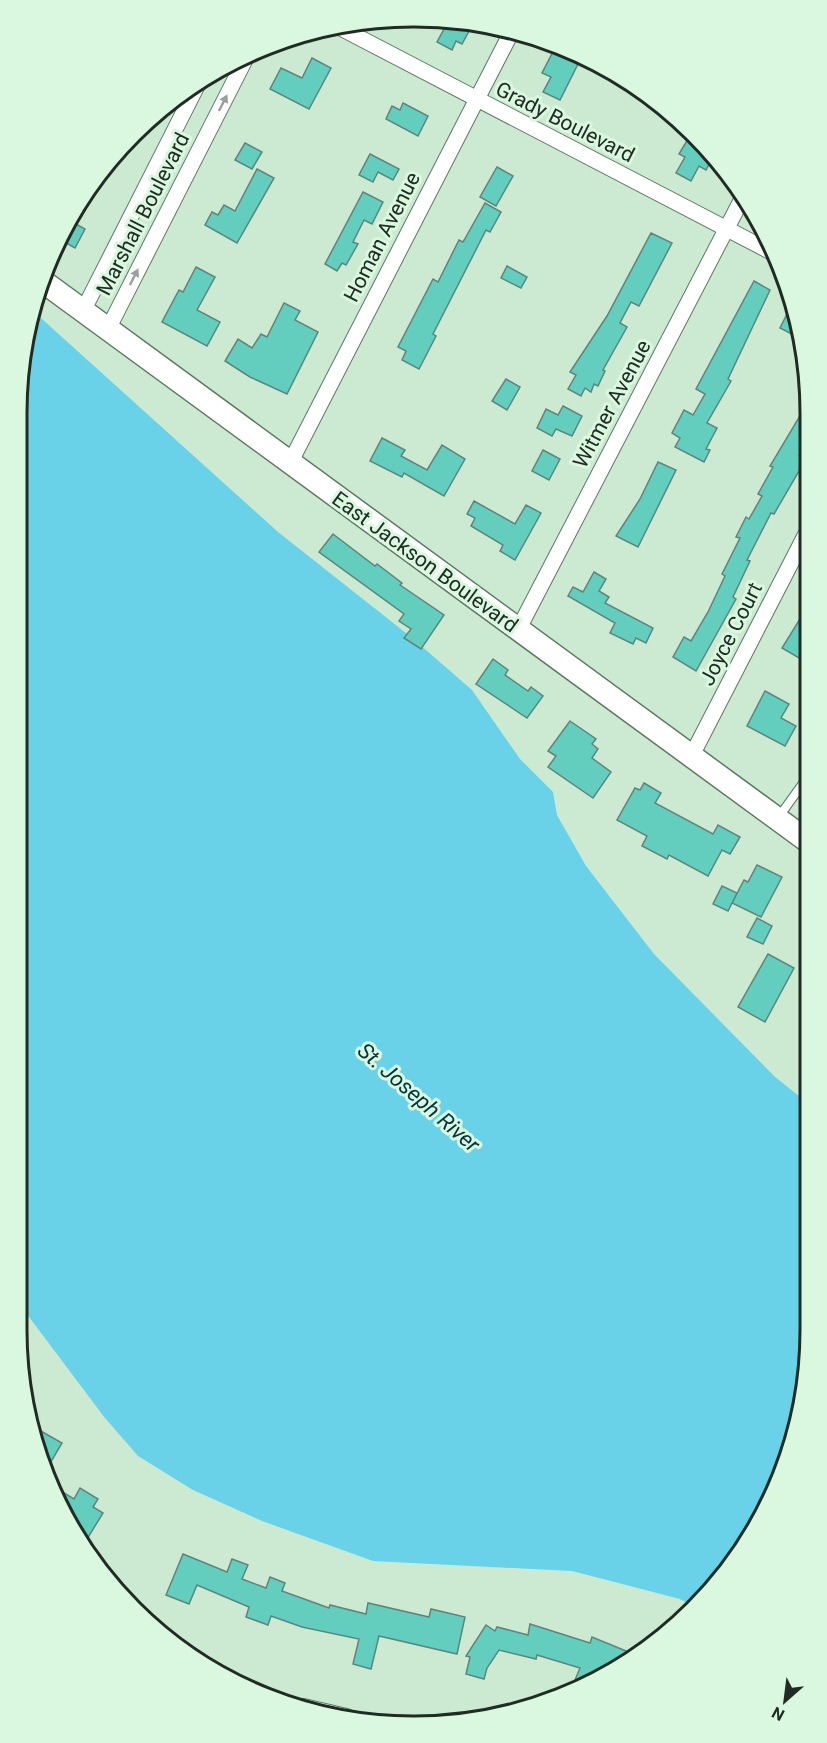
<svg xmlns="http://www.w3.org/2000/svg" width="827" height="1743" font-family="Roboto,sans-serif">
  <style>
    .water { fill: #69d2e8 }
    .building { fill: #64cebe; stroke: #5d857e; stroke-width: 1.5 }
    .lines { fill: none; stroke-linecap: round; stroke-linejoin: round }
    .service-casing { stroke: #5d7863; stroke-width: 10 }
    .minor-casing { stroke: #5d7863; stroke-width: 17 }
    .tertiary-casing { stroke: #5d7863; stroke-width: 22 }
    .secondary-casing { stroke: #5d7863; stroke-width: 25 }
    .service { stroke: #fff; stroke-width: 8 }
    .minor { stroke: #fff; stroke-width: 15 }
    .tertiary { stroke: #fff; stroke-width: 20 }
    .secondary { stroke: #fff; stroke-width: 22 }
    .oneway { fill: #9ba09c }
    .labels { text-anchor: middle; stroke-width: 6; stroke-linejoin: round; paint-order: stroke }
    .street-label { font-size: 21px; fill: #202c23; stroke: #d9f8df }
    .water-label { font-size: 22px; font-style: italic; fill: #01353f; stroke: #d9f8df }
    .rim { fill: none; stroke: #202c23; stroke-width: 3 }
  </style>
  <rect width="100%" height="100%" fill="#ccead2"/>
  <path class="water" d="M 32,310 L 278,532 L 411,637 L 472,690 L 520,759 L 553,792 L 557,815 L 586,866 L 654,954 L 774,1076 L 810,1105 L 810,1330 L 803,1407 L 780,1482 L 744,1550 L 696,1608 L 680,1599 L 572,1571 L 373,1561 L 262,1521 L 193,1490 L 138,1456 L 105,1418 L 17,1301 L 17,413 L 24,336 Z"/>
  <g class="building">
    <path d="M 449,20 L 474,22 L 462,44 L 456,41 L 452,50 L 437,42 Z"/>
    <path d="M 557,44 L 582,56 L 560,100 L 543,92 L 551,77 L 542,73 Z"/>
    <path d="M 312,58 L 331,68 L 309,109 L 270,89 L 281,68 L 302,78 Z"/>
    <path d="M 403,103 L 428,116 L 418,136 L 386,119 L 392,106 L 400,110 Z"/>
    <path d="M 691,134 L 713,157 L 706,170 L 699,166 L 691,181 L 676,173 L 685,157 L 679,154 Z"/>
    <path d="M 245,143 L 262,152 L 252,169 L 235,160 Z"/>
    <path d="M 370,154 L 399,169 L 393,180 L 378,172 L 373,182 L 359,175 Z"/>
    <path d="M 497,167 L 513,176 L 496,206 L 480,197 Z"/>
    <path d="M 257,169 L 274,178 L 237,243 L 205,225 L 212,212 L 218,215 L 224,205 L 235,211 Z"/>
    <path d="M 363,192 L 383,202 L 372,224 L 364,220 L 353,242 L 358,244 L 346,265 L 342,263 L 337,271 L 325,264 Z"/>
    <path d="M 485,203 L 501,212 L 490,232 L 486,230 L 433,334 L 436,336 L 419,369 L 402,360 L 406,351 L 398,347 L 433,279 L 438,282 L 459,240 L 463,242 Z"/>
    <path d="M 69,220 L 85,229 L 75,248 L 59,239 Z"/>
    <path d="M 651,233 L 672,243 L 639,306 L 631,302 L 620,323 L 627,327 L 603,370 L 605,371 L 598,386 L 594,384 L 591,392 L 585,388 L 581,396 L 568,389 L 576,375 L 570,372 L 607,316 Z"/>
    <path d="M 507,266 L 527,277 L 521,288 L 501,278 Z"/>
    <path d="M 196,267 L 215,277 L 197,310 L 220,322 L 207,346 L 162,322 L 179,290 L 183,292 Z"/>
    <path d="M 754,281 L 770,290 L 728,379 L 731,381 L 707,423 L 717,428 L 706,449 L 710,450 L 704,462 L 675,447 L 680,438 L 672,433 L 684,410 L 693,415 L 705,394 L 696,389 Z"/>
    <path d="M 284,303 L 300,311 L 295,320 L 318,332 L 287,394 L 250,377 L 225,361 L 238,339 L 252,348 L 261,334 L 267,337 Z"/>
    <path d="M 792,304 L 796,322 L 801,339 L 780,328 Z"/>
    <path d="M 506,379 L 520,387 L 507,410 L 492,401 Z"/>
    <path d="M 807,404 L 807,441 L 799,456 L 806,459 L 774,514 L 771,513 L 747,560 L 750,561 L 733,597 L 736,599 L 696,671 L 673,657 L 684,637 L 691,641 L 708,612 L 725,576 L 722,574 L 740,538 L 736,537 L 746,517 L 749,519 L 762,496 L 758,494 L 773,467 L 770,466 Z"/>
    <path d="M 563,406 L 582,416 L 572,436 L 556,429 L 552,436 L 537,428 L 546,409 L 558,415 Z"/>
    <path d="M 382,438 L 405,450 L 401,456 L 427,470 L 442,445 L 465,459 L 444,496 L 404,473 L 402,477 L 370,461 Z"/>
    <path d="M 543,450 L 560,459 L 549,480 L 532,471 Z"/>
    <path d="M 658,462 L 676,470 L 638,547 L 616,536 L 640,499 Z"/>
    <path d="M 474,501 L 515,524 L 526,505 L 541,513 L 515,560 L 500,551 L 503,545 L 471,526 L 475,518 L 467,514 Z"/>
    <path d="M 333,534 L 375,566 L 377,564 L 402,583 L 400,585 L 444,615 L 421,649 L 404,638 L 411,629 L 399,621 L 404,614 L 319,552 Z"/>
    <path d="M 594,572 L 606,579 L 599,591 L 609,597 L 605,603 L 653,628 L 646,643 L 636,638 L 633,644 L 610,633 L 615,623 L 568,596 L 573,587 L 583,592 Z"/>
    <path d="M 808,606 L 808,642 L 799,658 L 782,648 Z"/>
    <path d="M 493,659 L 508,670 L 505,675 L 528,691 L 531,687 L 543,696 L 527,718 L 476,684 Z"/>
    <path d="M 765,691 L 789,704 L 781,718 L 796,726 L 785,746 L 747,726 Z"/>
    <path d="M 570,721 L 596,739 L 592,744 L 598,749 L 592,758 L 611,772 L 593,798 L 548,767 L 556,756 L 548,751 Z"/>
    <path d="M 644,783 L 661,793 L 655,803 L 713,834 L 718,825 L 740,837 L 730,854 L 722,850 L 708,876 L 669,855 L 667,859 L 642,846 L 647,836 L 617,820 L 635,788 L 640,790 Z"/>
    <path d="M 757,865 L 782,877 L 761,917 L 732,903 L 744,880 L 748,882 Z"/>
    <path d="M 722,886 L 737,893 L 728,911 L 713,904 Z"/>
    <path d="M 757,918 L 772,926 L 763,944 L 747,937 Z"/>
    <path d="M 768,954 L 794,968 L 765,1022 L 738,1007 Z"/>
    <path d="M 32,1426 L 62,1443 L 45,1472 L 38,1457 Z"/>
    <path d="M 54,1487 L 74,1499 L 80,1488 L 98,1499 L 93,1507 L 103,1513 L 84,1544 Z"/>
    <path d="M 183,1554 L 227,1572 L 232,1559 L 248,1565 L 242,1579 L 266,1588 L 270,1577 L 285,1583 L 282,1591 L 329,1608 L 330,1605 L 366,1614 L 368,1603 L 429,1617 L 431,1609 L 465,1617 L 457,1654 L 379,1636 L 371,1669 L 353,1664 L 359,1639 L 302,1627 L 271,1616 L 268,1625 L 246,1617 L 249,1607 L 197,1585 L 189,1604 L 166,1595 Z"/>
    <path d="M 530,1624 L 590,1643 L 592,1637 L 626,1651 L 621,1663 L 589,1685 L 575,1680 L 580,1668 L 537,1655 L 536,1659 L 499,1650 L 487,1668 L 484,1679 L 466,1674 L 470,1657 L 466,1656 L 486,1625 L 495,1631 L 497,1627 L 528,1635 Z"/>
  </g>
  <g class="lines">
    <g class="service-casing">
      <path id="service" d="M 778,818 L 809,775"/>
    </g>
    <g class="minor-casing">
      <g id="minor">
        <path d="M 335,25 L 777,255"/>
        <path d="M 83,311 L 200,80"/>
        <path d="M 108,329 L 248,54"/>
        <path d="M 290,463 L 512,31"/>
        <path d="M 518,630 L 743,197"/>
        <path d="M 691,757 L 808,530"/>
      </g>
    </g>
    <g class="tertiary-casing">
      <path id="tertiary" d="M 303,1709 L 346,1719"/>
    </g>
    <g class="secondary-casing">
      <path id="secondary" d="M 41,280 L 809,842"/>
    </g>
    <use href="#service" class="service"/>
    <use href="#minor" class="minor"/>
    <use href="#tertiary" class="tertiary"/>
    <use href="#secondary" class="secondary"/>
  </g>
  <defs><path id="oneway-solid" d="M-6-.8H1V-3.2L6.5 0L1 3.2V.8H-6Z" transform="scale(1.5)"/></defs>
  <g class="oneway">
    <use href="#oneway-solid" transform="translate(223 103) rotate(-63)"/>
    <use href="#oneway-solid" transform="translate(134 277) rotate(-63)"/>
  </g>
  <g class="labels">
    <g class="street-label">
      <text transform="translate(565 122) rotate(27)" y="7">Grady Boulevard</text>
      <text transform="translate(143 214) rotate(-63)" y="7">Marshall Boulevard</text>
      <text transform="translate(382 237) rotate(-63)" y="7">Homan Avenue</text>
      <text transform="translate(612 404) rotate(-62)" y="7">Witmer Avenue</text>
      <text transform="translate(425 562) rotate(36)" y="7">East Jackson Boulevard</text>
      <text transform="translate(731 634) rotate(-63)" y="7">Joyce Court</text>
    </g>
    <g class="water-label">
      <text transform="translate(419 1097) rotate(41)" y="8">St. Joseph River</text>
    </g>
  </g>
  <path d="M0 0H827V1743H0ZM413 27H414A386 386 0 0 1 800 413V1330A386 386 0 0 1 414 1716H413A386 386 0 0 1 27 1330V413A386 386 0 0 1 413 27Z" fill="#d9f8df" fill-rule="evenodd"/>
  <path class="rim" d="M413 27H414A386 386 0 0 1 800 413V1330A386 386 0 0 1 414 1716H413A386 386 0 0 1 27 1330V413A386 386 0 0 1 413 27Z"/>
  <g transform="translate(785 1701) rotate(208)" stroke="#d9f8df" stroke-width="4.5" paint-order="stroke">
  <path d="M0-4.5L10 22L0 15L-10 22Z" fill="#202c23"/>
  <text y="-9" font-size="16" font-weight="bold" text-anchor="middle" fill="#202c23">N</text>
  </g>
</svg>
